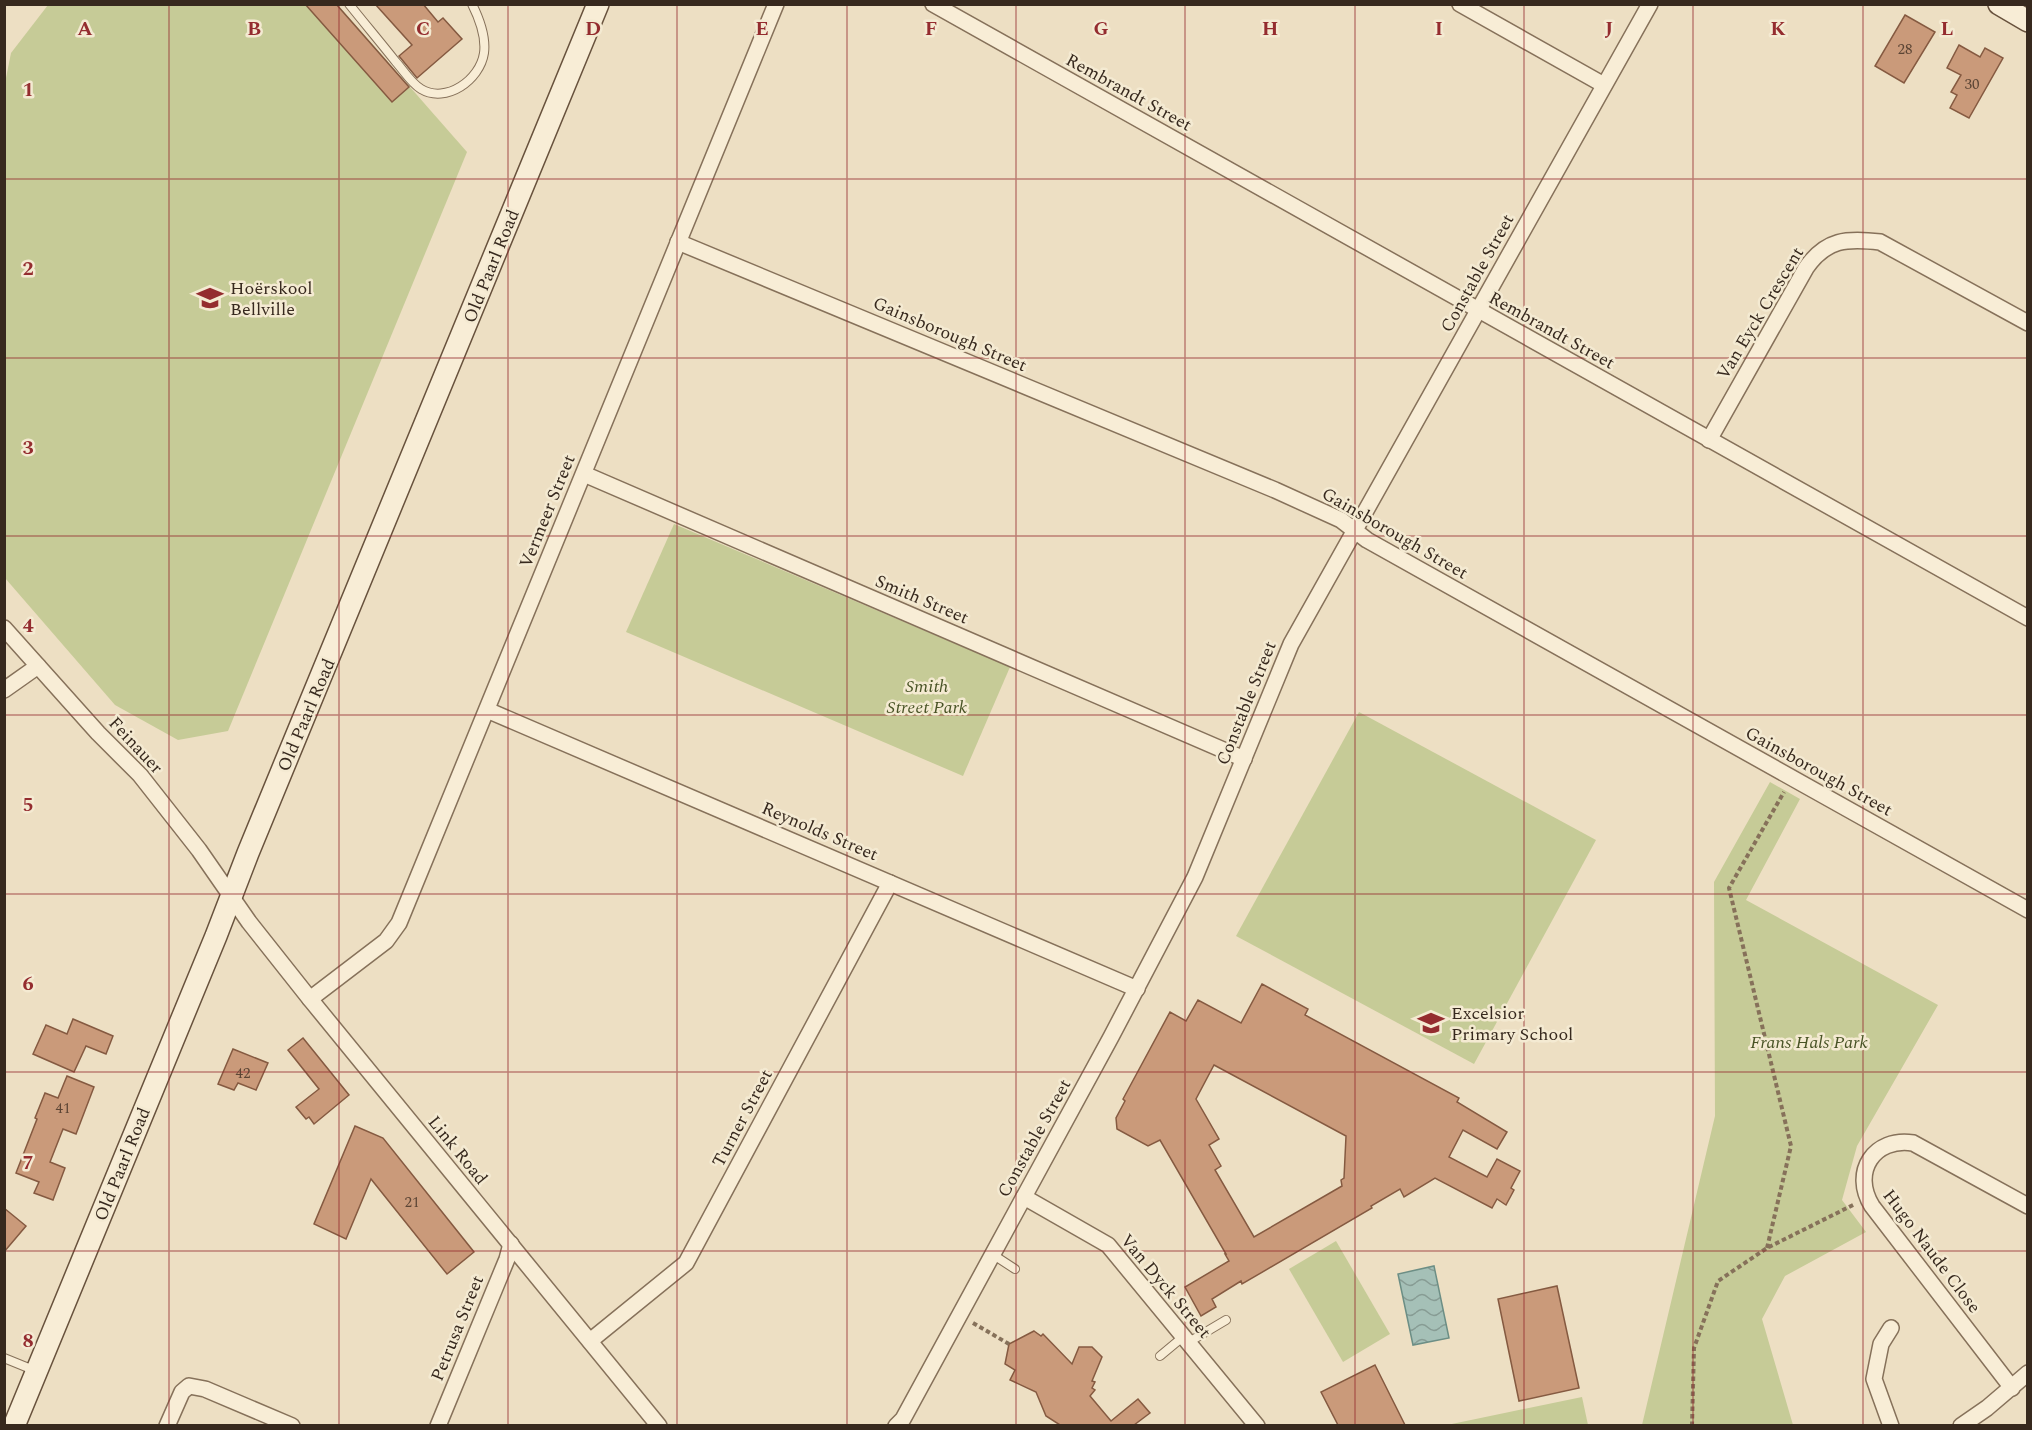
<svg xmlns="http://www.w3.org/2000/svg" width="2032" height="1430" font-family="Spectral,serif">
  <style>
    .green { fill: #c6cb97 }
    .water { fill: url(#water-waves); stroke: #6c8e85; stroke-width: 1.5 }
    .building { fill: #ca9a7a; stroke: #855a41; stroke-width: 1.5; fill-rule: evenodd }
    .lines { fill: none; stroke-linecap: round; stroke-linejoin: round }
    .lane-casing { stroke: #86715a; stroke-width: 10 }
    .street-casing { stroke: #86715a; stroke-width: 18 }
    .secondary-casing { stroke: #68523d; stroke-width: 24 }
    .path { stroke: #86715a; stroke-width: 4; stroke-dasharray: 4.5 3; stroke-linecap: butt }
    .lane { stroke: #f8edd6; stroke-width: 8 }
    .street { stroke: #f8edd6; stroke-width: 15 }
    .secondary { stroke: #f8edd6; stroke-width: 21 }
    .grid { fill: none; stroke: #942c2f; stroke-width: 1.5; stroke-opacity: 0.55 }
    .labels { text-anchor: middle; stroke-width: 5; stroke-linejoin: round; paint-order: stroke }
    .number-label { font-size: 15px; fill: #5c4535 }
    .street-label { font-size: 18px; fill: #37291e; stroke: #f4ead2 }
    .poi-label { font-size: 18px; fill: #37291e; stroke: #f4ead2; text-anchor: start }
    .park-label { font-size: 18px; font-style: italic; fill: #485325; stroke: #f4ead2 }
    .grid-label { font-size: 20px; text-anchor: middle; font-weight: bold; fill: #942c2f; stroke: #f4ead2; stroke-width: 5; stroke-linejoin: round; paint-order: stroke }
  </style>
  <defs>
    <pattern id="water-waves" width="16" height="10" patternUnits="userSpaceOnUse" patternTransform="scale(1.5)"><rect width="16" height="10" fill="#a5c0b7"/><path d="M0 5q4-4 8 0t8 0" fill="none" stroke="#879c94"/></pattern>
  </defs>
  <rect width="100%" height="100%" fill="#eddfc3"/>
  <g class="green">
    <path d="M 48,5 L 338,5 L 467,152 L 228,731 L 178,740 L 115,705 L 5,578 L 4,88 L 11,53 Z"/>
    <path d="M 674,524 L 1010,667 L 963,776 L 626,632 Z"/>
    <path d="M 1359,712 L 1596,840 L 1474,1064 L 1236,936 Z"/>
    <path d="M 1770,782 L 1800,799 L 1746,900 L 1938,1005 L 1857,1146 L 1842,1200 L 1866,1232 L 1785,1276 L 1762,1319 L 1793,1425 L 1642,1425 L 1715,1116 L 1714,882 Z"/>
    <path d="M 1336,1241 L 1390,1334 L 1343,1362 L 1289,1269 Z"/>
    <path d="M 1582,1397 L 1588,1425 L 1447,1425 Z"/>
  </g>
  <path class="water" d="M 1434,1266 L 1449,1338 L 1413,1345 L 1398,1274 Z"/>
  <g class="building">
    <path d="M 305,4 L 336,4 L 409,87 L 392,102 Z"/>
    <path d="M 375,4 L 423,4 L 438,22 L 443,18 L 462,39 L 417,78 L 399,56 L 412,45 Z"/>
    <path d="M 1905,15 L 1935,32 L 1904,83 L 1875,66 Z"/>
    <path d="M 1959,45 L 1980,57 L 1985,48 L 2003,58 L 1969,118 L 1950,108 L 1957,95 L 1951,92 L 1961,75 L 1947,68 Z"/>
    <path d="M 1262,984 L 1308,1009 L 1305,1015 L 1459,1098 L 1457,1102 L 1507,1132 L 1497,1149 L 1463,1130 L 1449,1157 L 1487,1177 L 1497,1159 L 1520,1171 L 1511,1188 L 1514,1190 L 1506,1205 L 1497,1199 L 1492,1208 L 1435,1178 L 1404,1197 L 1400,1189 L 1371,1206 L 1372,1208 L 1242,1284 L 1241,1281 L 1212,1299 L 1216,1307 L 1201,1316 L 1185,1287 L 1229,1261 L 1225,1254 L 1226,1254 L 1160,1140 L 1148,1146 L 1117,1129 L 1116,1118 L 1125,1101 L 1123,1099 L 1170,1012 L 1186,1021 L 1198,1000 L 1241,1023 ZM 1214,1065 L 1346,1136 L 1344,1178 L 1341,1180 L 1342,1186 L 1254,1237 L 1215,1170 L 1221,1166 L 1209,1145 L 1219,1139 L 1196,1099 Z"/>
    <path d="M 73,1019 L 113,1036 L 106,1054 L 86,1046 L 74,1072 L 33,1054 L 46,1025 L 67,1034 Z"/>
    <path d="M 303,1038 L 349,1095 L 314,1124 L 309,1117 L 306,1119 L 296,1107 L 319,1089 L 288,1050 Z"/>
    <path d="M 233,1049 L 268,1063 L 256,1090 L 238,1083 L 234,1090 L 218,1084 Z"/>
    <path d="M 67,1076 L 94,1087 L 76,1134 L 63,1129 L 50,1162 L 65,1168 L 53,1200 L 34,1193 L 39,1182 L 16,1173 L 37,1119 L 35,1118 L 45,1093 L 58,1098 Z"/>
    <path d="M 355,1126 L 383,1138 L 474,1252 L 447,1274 L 371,1179 L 346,1239 L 314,1224 Z"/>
    <path d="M 4,1208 L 26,1226 L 4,1252 Z"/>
    <path d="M 1557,1286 L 1579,1388 L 1519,1401 L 1498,1299 Z"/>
    <path d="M 1034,1331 L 1041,1336 L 1043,1334 L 1072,1364 L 1079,1347 L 1092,1347 L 1102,1357 L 1092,1381 L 1095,1382 L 1092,1388 L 1095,1390 L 1090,1396 L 1111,1421 L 1138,1399 L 1150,1413 L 1134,1425 L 1060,1425 L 1046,1416 L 1036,1392 L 1010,1380 L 1015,1370 L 1005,1364 L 1009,1344 Z"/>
    <path d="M 1375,1365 L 1405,1425 L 1338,1425 L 1321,1392 Z"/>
  </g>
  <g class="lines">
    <g class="lane-casing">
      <g id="lane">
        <path d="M 349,4 C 365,24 381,43 396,62 C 404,71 411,83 421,89 C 446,104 480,80 484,53 C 486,38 479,18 472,4"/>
        <path d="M 992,1254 L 1015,1269"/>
        <path d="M 1189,1342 L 1226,1320"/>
        <path d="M 1160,1356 L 1184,1336"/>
        <path d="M 4,1358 L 36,1371"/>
      </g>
    </g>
    <g class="street-casing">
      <g id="street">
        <path d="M 933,4 L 2028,618"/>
        <path d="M 1460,4 L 1604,85"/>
        <path d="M 678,242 L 1275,490 L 1341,520 L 1367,540 L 2028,910"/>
        <path d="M 1709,440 L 1806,268 C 1826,239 1847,238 1880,242 L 2028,323"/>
        <path d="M 584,474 L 1244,759"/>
        <path d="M 4,628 L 98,733 L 140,775 L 199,850 L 249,922 L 310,999 L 659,1426"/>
        <path d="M 4,690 L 38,666"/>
        <path d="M 487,710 L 1137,989"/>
        <path d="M 310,999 L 386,941 L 399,923 L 776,4"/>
        <path d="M 1024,1197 L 1108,1245 L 1257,1426"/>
        <path d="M 590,1341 L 686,1263 L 890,883"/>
        <path d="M 2012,1388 L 1872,1206 C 1851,1172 1874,1137 1913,1143 L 2028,1206"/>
        <path d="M 167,1426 L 182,1392 L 189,1386 L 205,1389 L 292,1426"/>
        <path d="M 438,1426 L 507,1259 L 511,1244"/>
        <path d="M 896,1426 L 903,1419 L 1111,1037 L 1195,877 L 1291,644 L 1650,4"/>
        <path d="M 1891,1426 L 1874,1379 L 1881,1344 L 1891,1328"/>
        <path d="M 1961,1426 L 1987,1408 L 2028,1373"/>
      </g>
    </g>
    <g class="secondary-casing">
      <g id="secondary">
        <path d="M 1999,4 L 2028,21"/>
        <path d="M 14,1426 L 216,936 L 248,853 L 598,4"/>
      </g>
    </g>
    <g class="path">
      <path d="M 1767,1248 L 1791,1146 L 1729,888 L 1784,792"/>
      <path d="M 973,1323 L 1009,1344"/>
      <path d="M 1692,1426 L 1694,1348 L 1718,1281 L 1767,1248 L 1855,1204"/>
    </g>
    <use href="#lane" class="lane"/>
    <use href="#street" class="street"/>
    <use href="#secondary" class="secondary"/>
  </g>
  <path class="grid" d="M 169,4 L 169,1426M 339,4 L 339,1426M 508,4 L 508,1426M 677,4 L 677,1426M 847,4 L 847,1426M 1016,4 L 1016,1426M 1185,4 L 1185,1426M 1355,4 L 1355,1426M 1524,4 L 1524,1426M 1693,4 L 1693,1426M 1863,4 L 1863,1426M 4,179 L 2028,179M 4,358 L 2028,358M 4,536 L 2028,536M 4,715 L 2028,715M 4,894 L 2028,894M 4,1072 L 2028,1072M 4,1251 L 2028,1251"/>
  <defs>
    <g id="school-bare" transform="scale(2.07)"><path d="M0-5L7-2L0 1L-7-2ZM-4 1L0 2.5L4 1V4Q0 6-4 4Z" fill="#942c2f" stroke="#f4ead2" stroke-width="2.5" paint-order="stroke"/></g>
  </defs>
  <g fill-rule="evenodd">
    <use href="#school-bare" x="210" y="298"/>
    <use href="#school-bare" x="1431" y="1023"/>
  </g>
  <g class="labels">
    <g class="number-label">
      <text x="1905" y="54">28</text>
      <text x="1972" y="89">30</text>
      <text x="243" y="1078">42</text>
      <text x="63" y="1113">41</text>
      <text x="412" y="1207">21</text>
    </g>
    <g class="street-label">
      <text transform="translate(1129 92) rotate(29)" y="6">Rembrandt Street</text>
      <text transform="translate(491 266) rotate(-68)" y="6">Old Paarl Road</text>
      <text transform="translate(1477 273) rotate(-61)" y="6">Constable Street</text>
      <text transform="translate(1760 313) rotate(-59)" y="6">Van Eyck Crescent</text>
      <text transform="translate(1552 330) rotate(29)" y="6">Rembrandt Street</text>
      <text transform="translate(950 334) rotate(23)" y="6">Gainsborough Street</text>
      <text transform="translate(547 511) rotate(-68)" y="6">Vermeer Street</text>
      <text transform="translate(1395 533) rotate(30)" y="6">Gainsborough Street</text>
      <text transform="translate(922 599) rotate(23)" y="6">Smith Street</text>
      <text transform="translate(1246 703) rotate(-68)" y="6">Constable Street</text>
      <text transform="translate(306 715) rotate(-67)" y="6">Old Paarl Road</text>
      <text transform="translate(136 745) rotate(47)" y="6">Feinauer</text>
      <text transform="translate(1819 771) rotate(29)" y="6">Gainsborough Street</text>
      <text transform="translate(820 831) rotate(23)" y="6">Reynolds Street</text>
      <text transform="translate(742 1118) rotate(-62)" y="6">Turner Street</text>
      <text transform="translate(1034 1138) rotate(-61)" y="6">Constable Street</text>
      <text transform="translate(458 1150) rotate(51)" y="6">Link Road</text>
      <text transform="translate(122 1164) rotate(-68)" y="6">Old Paarl Road</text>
      <text transform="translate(1932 1251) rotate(53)" y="6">Hugo Naude Close</text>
      <text transform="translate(1166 1286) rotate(50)" y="6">Van Dyck Street</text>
      <text transform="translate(457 1328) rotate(-68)" y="6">Petrusa Street</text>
    </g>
    <g class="poi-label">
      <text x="230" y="294">Hoërskool<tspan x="230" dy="21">Bellville</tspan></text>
      <text x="1451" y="1019">Excelsior<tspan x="1451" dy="21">Primary School</tspan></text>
    </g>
    <g class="park-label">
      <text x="927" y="692">Smith<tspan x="927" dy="21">Street Park</tspan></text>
      <text x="1809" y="1048">Frans Hals Park</text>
    </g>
  </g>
  <g class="grid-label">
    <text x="85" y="35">A</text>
    <text x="254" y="35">B</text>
    <text x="423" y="35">C</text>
    <text x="593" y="35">D</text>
    <text x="762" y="35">E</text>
    <text x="931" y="35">F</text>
    <text x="1101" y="35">G</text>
    <text x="1270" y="35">H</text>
    <text x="1439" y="35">I</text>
    <text x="1609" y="35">J</text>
    <text x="1778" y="35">K</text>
    <text x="1947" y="35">L</text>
    <text x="28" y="96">1</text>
    <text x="28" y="275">2</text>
    <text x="28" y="454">3</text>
    <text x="28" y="632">4</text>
    <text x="28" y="811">5</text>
    <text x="28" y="990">6</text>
    <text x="28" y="1169">7</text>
    <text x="28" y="1347">8</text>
  </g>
  <rect width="2032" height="1430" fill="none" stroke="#37291e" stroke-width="12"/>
</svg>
